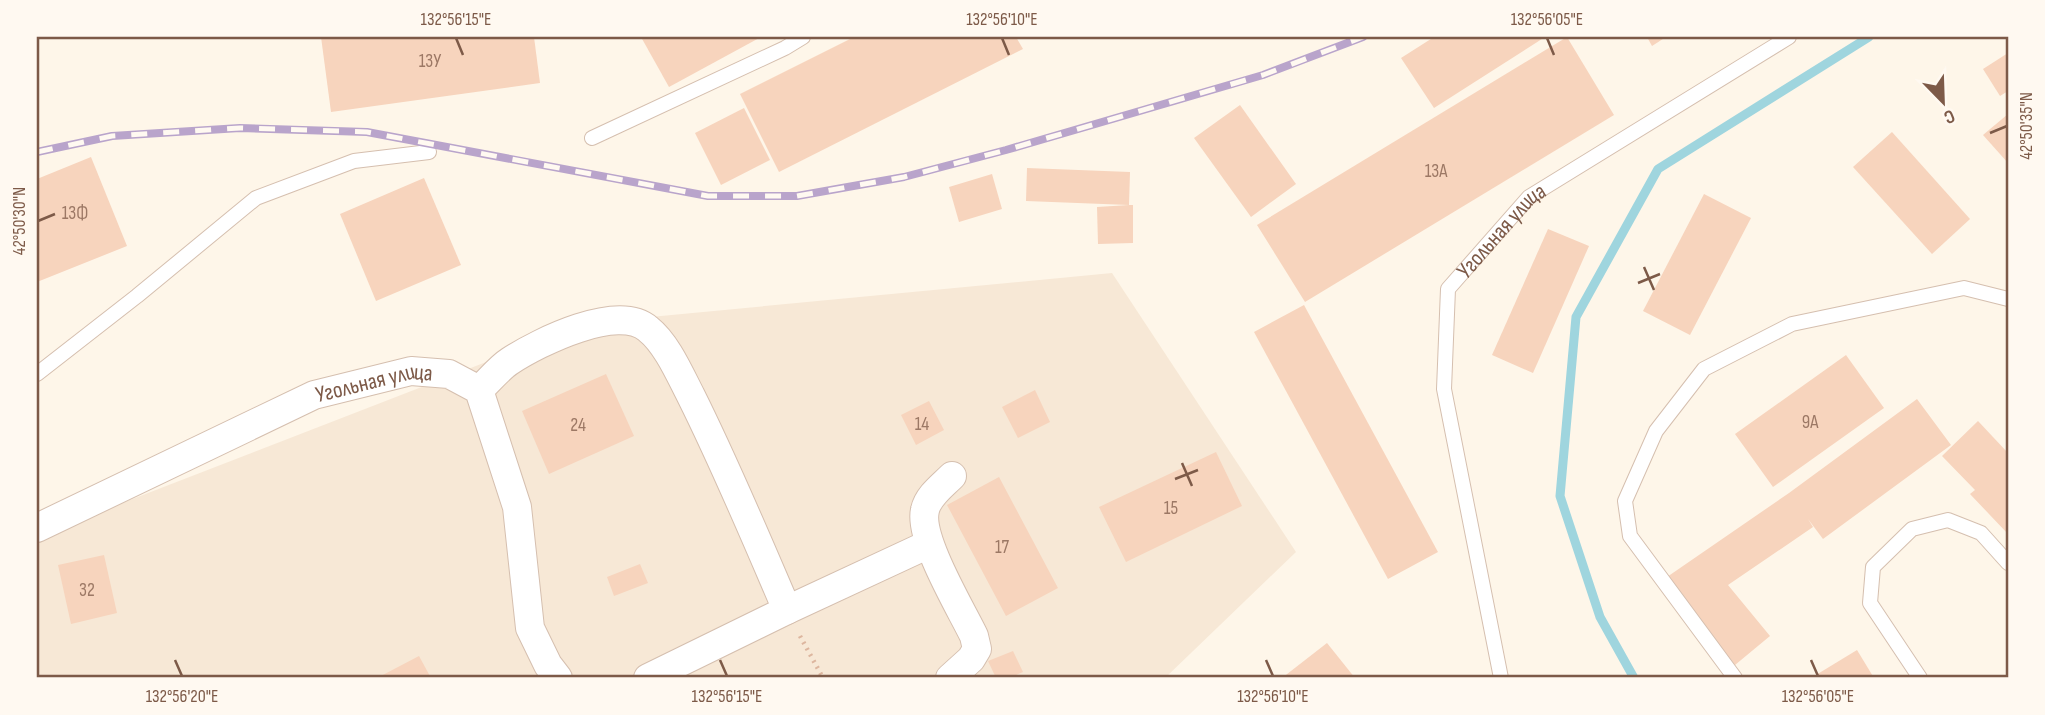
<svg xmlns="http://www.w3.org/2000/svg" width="2045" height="715" font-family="'Sofia Sans Condensed',sans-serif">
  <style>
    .residential { fill: #f7e8d6 }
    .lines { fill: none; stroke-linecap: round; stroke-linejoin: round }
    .stream { stroke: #9fd5de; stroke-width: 9 }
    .building { fill: #f7d4bd }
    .lane-casing { stroke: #d5bfaf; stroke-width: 16 }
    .street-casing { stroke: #d5bfaf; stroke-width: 30 }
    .path { stroke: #ddb69f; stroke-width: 4.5; stroke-dasharray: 2 5; stroke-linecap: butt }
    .lane { stroke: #fff; stroke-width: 14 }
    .street { stroke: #fff; stroke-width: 28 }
    .rail-casing { stroke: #b9a4cb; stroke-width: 8 }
    .rail { stroke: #fff9f1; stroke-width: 5; stroke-dasharray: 16; stroke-linecap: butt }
    .ticks { fill: none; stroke: #7d5a48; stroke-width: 2.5 }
    .labels { text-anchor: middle; stroke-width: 5; stroke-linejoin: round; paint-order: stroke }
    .number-label { font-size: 19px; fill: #9c7865 }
    .street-label { font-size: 23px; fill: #7d5a48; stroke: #fff9f1 }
    .neatline { fill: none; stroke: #7d5a48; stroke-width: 2.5 }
    .ticks-label { font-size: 18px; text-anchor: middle; fill: #7d5a48 }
  </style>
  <rect width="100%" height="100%" fill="#fef6e9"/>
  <path class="residential" d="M 1112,273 L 1296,552 L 1165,678 L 37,678 L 37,536 L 587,323 Z"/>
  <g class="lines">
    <path class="stream" d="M 1634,678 L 1600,617 L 1560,496 L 1576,317 L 1658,169 L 1869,37"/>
  </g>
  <g class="building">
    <path d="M 321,37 L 534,37 L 540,83 L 331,112 Z"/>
    <path d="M 641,37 L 761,37 L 669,87 Z"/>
    <path d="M 854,37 L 1016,37 L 1023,49 L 779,172 L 740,94 Z"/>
    <path d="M 1434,37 L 1545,37 L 1434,108 L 1401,58 Z"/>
    <path d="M 1567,37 L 1614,115 L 1305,302 L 1257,225 Z"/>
    <path d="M 1647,37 L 1666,37 L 1652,46 Z"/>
    <path d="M 2008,53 L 2008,91 L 2000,96 L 1983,69 Z"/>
    <path d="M 1240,105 L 1296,184 L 1251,217 L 1194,138 Z"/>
    <path d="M 744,108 L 770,160 L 721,185 L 695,133 Z"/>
    <path d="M 2008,114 L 2008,163 L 1983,135 Z"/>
    <path d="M 1892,132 L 1970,219 L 1932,254 L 1853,167 Z"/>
    <path d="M 91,157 L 127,246 L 37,282 L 37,179 Z"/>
    <path d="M 1027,168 L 1130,172 L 1129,205 L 1026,201 Z"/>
    <path d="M 992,174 L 1002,209 L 959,222 L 949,187 Z"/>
    <path d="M 424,178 L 461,265 L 376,301 L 340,214 Z"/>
    <path d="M 1704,194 L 1751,218 L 1690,335 L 1643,311 Z"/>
    <path d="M 1129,205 L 1133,205 L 1133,243 L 1098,244 L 1097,207 Z"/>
    <path d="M 1548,229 L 1589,246 L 1533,373 L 1492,355 Z"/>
    <path d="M 1304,305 L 1438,552 L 1388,579 L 1254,332 Z"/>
    <path d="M 1846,355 L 1884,408 L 1773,487 L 1735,434 Z"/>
    <path d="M 606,374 L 634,436 L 549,474 L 522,411 Z"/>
    <path d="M 1035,390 L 1050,422 L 1018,438 L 1002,407 Z"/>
    <path d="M 1917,399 L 1951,445 L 1823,539 L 1808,519 L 1813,527 L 1728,585 L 1770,636 L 1735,665 L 1690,611 L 1667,577 L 1789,493 Z"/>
    <path d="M 929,401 L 944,430 L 916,445 L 901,415 Z"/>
    <path d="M 1978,421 L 2008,453 L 2008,534 L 1970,494 L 1975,490 L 1942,456 Z"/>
    <path d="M 1216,452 L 1242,506 L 1126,562 L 1099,507 Z"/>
    <path d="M 999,477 L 1058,588 L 1006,616 L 947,505 Z"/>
    <path d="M 104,555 L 117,613 L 71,624 L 58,565 Z"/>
    <path d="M 640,564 L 648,583 L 614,596 L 607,577 Z"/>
    <path d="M 1327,643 L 1355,678 L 1282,678 Z"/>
    <path d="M 1857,650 L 1874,678 L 1811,678 Z"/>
    <path d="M 1013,651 L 1023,672 L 1009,678 L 996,678 L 988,661 Z"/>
    <path d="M 419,656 L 431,678 L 377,678 Z"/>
  </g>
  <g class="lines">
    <g class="lane-casing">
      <g id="lane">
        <path d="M 592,138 L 785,48 L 803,37"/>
        <path d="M 37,374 L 137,296 L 256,198 L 354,161 L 429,152"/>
        <path id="s1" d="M 1501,678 L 1444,389 L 1448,289 L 1529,197 L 1789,37"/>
        <path d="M 1735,678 L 1630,536 L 1625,501 L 1656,431 L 1704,369 L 1792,324 L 1964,288 L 2008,299"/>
        <path d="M 1920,678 L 1870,603 L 1873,567 L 1912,529 L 1948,520 L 1981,533 L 2008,563"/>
      </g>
    </g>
    <g class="street-casing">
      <g id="street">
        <path d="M 479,390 C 489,381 499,368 510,361 C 539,342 618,303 648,329 C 667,344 680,375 691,396 C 726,466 756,538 787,610"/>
        <path id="s2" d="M 37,528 L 314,395 L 411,371 L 449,374 L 479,390 L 517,507 L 530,628 L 548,665 L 558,678"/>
        <path d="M 648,678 L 787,610 L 929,544"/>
        <path d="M 950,678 L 971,659 L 977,649 L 974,636 C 961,609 918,538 925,510 C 928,496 942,486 952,476"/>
      </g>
    </g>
    <path class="path" d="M 800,636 L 823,678"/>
    <use href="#lane" class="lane"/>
    <use href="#street" class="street"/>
    <g class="rail-casing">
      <path id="rail" d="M 37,152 L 112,136 L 240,128 L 367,132 L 708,196 L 797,196 L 904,177 L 1006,150 L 1263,75 L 1363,37"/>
    </g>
    <use href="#rail" class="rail"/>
  </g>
  <path class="ticks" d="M 456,38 L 463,55M 1002,38 L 1009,55M 1547,38 L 1554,55M 1990,133 L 2007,126M 38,221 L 55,214M 1644,267 L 1654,290M 1638,283 L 1660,274M 1182,463 L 1192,486M 1175,479 L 1198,470M 175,660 L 182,676M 720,660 L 727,676M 1266,660 L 1273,676M 1811,660 L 1818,676"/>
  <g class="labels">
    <g class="number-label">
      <text x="430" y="67">13У</text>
      <text x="1436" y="177">13А</text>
      <text x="75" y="219">13Ф</text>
      <text x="1810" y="428">9А</text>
      <text x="922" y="430">14</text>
      <text x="578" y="431">24</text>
      <text x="1171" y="514">15</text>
      <text x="1002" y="553">17</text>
      <text x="87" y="596">32</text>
    </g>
    <g class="street-label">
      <text dy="8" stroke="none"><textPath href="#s1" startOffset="474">Угольная улица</textPath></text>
      <text dy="8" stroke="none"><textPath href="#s2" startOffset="369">Угольная улица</textPath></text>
    </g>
  </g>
  <rect width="2045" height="715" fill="none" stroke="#fff9f1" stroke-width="77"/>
  <g transform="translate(1943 102) rotate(157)" stroke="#fff9f1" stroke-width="5" paint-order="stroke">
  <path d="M0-5L12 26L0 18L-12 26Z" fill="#7d5a48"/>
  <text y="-10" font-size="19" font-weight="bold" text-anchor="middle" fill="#7d5a48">С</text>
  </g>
  <rect x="38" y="38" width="1969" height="638" class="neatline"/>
  <g class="ticks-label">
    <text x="456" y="25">132°56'15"E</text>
    <text x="1002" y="25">132°56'10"E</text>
    <text x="1547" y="25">132°56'05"E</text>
    <text transform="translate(2026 126) rotate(-90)" y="6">42°50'35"N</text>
    <text transform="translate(19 221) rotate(-90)" y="6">42°50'30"N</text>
    <text x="182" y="702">132°56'20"E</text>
    <text x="727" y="702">132°56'15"E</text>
    <text x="1273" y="702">132°56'10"E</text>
    <text x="1818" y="702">132°56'05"E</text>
  </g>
</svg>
